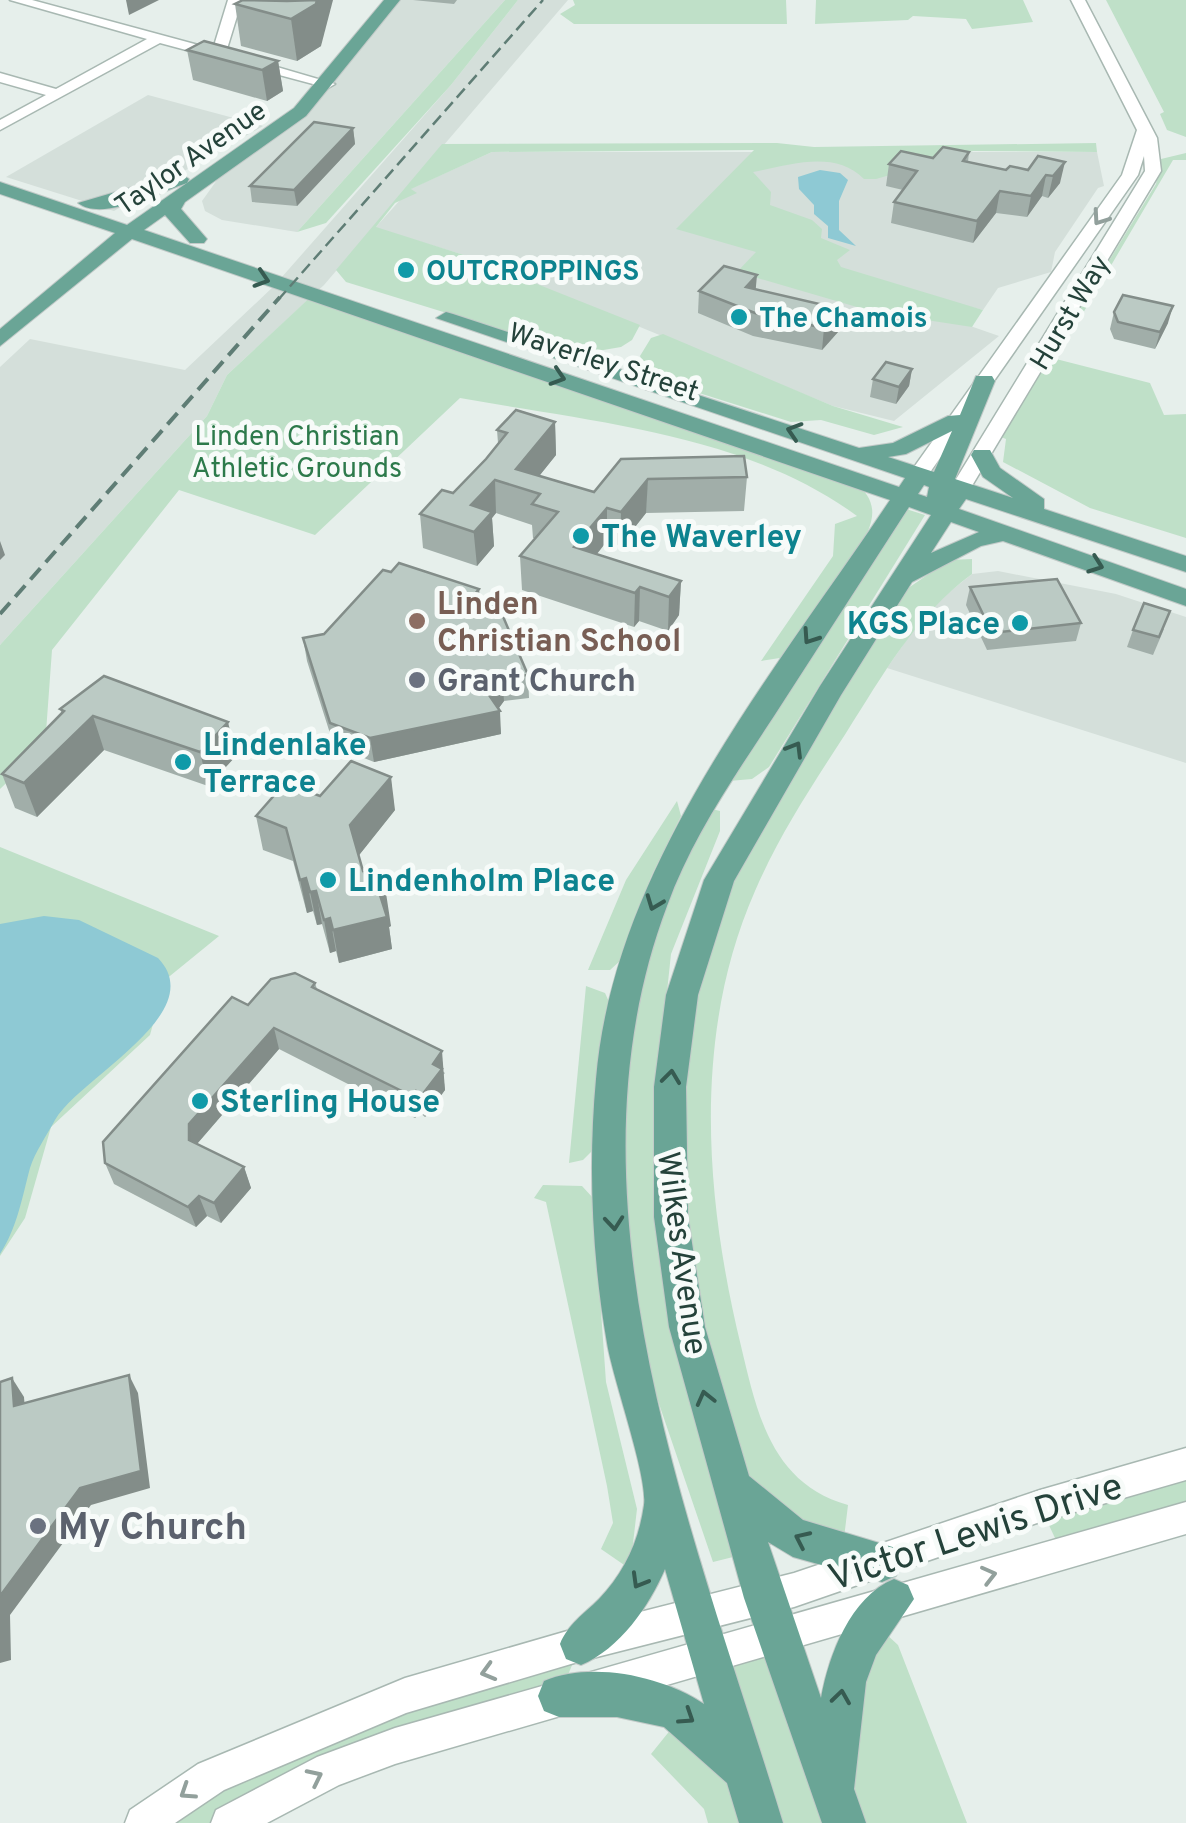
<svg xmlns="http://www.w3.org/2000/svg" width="1186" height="1823" font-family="Overpass,sans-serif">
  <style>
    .built { fill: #d4dfda }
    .green { fill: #bfe0c8 }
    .water { fill: #8ec9d4 }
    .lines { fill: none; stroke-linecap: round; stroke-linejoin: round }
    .minor-casing { stroke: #a8b8b2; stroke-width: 3 }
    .major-casing { stroke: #c2cac8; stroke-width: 2 }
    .minor { fill: #fff; fill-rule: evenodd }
    .major { fill: #6aa596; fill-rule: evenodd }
    .rail-far1 { stroke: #5f7d75; stroke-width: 2.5; stroke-dasharray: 12 6; stroke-linecap: butt }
    .rail { stroke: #5f7d75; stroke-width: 4; stroke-dasharray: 15 8; stroke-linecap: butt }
    .wall { fill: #a1aea9 }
    .shaded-wall { fill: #838d89 }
    .building { fill: #bbcac4; stroke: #838d89; stroke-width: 2.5 }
    .oneway { stroke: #92a09c }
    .oneway2 { stroke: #365b51 }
    .culture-dot { fill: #0f9aa8; stroke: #f7fbf9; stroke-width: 4 }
    .education-dot { fill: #8d6e63; stroke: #f7fbf9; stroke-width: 4 }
    .worship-dot { fill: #6b7280; stroke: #f7fbf9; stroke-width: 4 }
    .labels { text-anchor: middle; stroke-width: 10; stroke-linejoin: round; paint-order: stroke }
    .far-street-label { font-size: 28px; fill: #24423a; stroke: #f7fbf9 }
    .far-culture-label { font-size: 28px; font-weight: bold; fill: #0d838f; stroke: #f7fbf9; text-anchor: start }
    .far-park-label { font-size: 28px; fill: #2d7a4b; stroke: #f7fbf9 }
    .culture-label { font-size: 32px; font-weight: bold; fill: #0d838f; stroke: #f7fbf9; text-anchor: start }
    .education-label { font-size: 32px; font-weight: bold; fill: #785e54; stroke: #f7fbf9; text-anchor: start }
    .worship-label { font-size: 32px; font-weight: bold; fill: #5b616d; stroke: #f7fbf9; text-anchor: start }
    .street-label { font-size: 32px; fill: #24423a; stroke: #f7fbf9 }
    .near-worship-label { font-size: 38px; font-weight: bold; fill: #5b616d; stroke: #f7fbf9; text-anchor: start }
    .near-street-label { font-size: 38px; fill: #24423a; stroke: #f7fbf9 }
  </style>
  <rect width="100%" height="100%" fill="#e6efeb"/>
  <g class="built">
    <path d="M 392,0 L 505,0 L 297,232 L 222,220 L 205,211 L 202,201 L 227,166 L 286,125 Z"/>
    <path d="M 518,0 L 568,0 L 324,285 L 227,375 L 207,416 L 0,645 L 0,367 L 30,339 L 185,370 L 274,286 L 451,85 Z"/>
    <path d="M 148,95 L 263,126 L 114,211 L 6,177 Z"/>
    <path d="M 492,152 L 1097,152 L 1104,186 L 1098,188 L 1055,252 L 1051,272 L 998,288 L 983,310 L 758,252 L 999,336 L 894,421 L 833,406 L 464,255 L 375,228 L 410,189 Z"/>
    <path d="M 998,571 L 1116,594 L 1186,617 L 1186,763 L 887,668 L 928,609 L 972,574 Z"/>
  </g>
  <g class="green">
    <path d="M 505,0 L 518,0 L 451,85 L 326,223 L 297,232 Z"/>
    <path d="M 573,0 L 786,0 L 787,24 L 574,24 L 560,14 L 575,5 Z"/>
    <path d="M 816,0 L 1023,0 L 1033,22 L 972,29 L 966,19 L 913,16 L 908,20 L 815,24 Z"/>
    <path d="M 1106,0 L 1186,0 L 1186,137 L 1167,130 L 1160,114 L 1164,112 Z"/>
    <path d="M 777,143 L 814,147 L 1096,143 L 1097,152 L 973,151 L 876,179 L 864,179 C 835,149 789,165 753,172 L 771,192 L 770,205 L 812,220 L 822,229 L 821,238 L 850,250 L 837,260 L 841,267 L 983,310 L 972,327 L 874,312 L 737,272 L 756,252 L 676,229 L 754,150 L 492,152 L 411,189 L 417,193 L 395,203 L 376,227 L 464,255 L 640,325 L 632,340 L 621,347 L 580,354 L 346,282 L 336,270 L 442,144 Z"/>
    <path d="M 1186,153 L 1186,160 L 1173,160 L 1056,359 L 1150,383 L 1164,415 L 1186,414 L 1186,538 L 1090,508 L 1003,462 L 1006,439 L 1001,437 L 1156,184 L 1161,159 Z"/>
    <path d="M 317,291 L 824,463 C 852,481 884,493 868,531 L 786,657 L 761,661 L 833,556 L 835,524 L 857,516 C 746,434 593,422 460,398 L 315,535 L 179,490 L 52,650 L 45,746 L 0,789 L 0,645 L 207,416 L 227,375 Z"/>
    <path d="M 663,334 L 833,406 L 903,427 L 874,435 L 821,420 L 791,422 L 661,381 L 645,368 L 640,356 L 651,338 Z"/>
    <path d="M 906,509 L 925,515 L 769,767 L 752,779 L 729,781 Z"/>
    <path d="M 972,559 L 972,574 C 915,616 883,675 846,733 C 813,784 779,835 755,891 C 692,1034 705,1198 741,1346 C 757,1414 772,1484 848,1505 L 844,1538 L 777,1512 L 743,1469 L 712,1370 L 678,1152 L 694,992 L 741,857 L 904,591 L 949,560 Z"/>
    <path d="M 677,801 L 681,816 L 651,877 L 621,960 L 610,970 L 588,970 L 626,880 Z"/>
    <path d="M 712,809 L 720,811 L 720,831 L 671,954 L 654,1115 L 655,1181 L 737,1556 L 713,1562 L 643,1357 L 619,1145 L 641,971 L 683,862 Z"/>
    <path d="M 0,847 L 219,936 L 165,980 L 150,1035 L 51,1127 L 25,1218 L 0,1256 Z"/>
    <path d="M 586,986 L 605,993 L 610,1004 L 593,1150 L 583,1160 L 569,1163 Z"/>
    <path d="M 543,1185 L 582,1186 L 593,1198 L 606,1382 L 637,1509 L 630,1569 L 601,1549 L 613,1523 L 607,1486 L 546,1202 L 534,1198 Z"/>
    <path d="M 1186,1464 L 1186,1518 L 1062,1553 L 1040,1506 Z"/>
    <path d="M 872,1621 L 898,1645 L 967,1823 L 708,1823 L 704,1809 L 651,1754 L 684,1713 L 711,1734 L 712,1654 L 779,1639 L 833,1790 Z"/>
    <path d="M 581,1644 L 559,1696 L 229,1823 L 143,1823 L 211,1777 Z"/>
  </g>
  <g class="water">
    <path d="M 820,170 L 840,173 L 848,180 L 839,201 L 839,230 L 856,246 L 828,238 L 828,226 L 814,214 L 814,205 L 799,189 L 798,177 Z"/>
    <path d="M 44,916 L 79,920 L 158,958 C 211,1013 80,1077 55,1120 C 47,1135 35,1152 30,1168 C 22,1198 17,1228 0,1254 L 0,924 Z"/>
  </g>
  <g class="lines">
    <g class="minor-casing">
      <g id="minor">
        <path d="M 10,0 L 32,0 L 213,49 L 228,0 L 242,0 L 226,52 L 335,84 L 328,88 L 160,43 L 0,130 L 0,120 L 46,95 L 0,82 L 0,73 L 56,89 L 147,39 Z"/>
        <path d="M 1071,0 L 1085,0 L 1157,138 L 1161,171 L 970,489 L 960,495 L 950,489 L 1145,171 L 1144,156 L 1138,175 L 926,478 L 912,478 L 912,470 L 1122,175 L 1137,130 Z"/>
        <path d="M 1186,1448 L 1186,1480 L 1040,1522 L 794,1607 L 581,1661 L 406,1713 L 224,1790 L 175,1823 L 125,1823 L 130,1810 L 198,1764 L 405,1678 L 581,1627 L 794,1573 L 1040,1490 Z"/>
        <path d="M 1186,1502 L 1186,1534 L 395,1764 L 339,1785 L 267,1823 L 211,1823 L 216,1810 L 317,1757 L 395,1728 Z"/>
      </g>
    </g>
    <g class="major-casing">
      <g id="major">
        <path d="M 384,0 L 400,0 L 306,116 L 185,202 L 181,209 L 207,239 L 204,243 L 190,243 L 165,215 L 144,230 L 899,487 L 905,478 L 436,318 L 446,312 L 453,314 L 859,448 L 893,443 L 948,416 L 960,415 L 976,376 L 992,376 L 995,381 L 955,479 L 1013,498 L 983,477 L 971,455 L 974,450 L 990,450 L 1000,468 L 1044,499 L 1044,509 L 1186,556 L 1186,572 L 966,499 L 959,509 L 1186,589 L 1186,606 L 1003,541 L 981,546 L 912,582 L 841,695 L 734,881 L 698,995 L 686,1087 L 688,1217 L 705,1327 L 749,1476 L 803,1520 L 896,1548 L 902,1562 L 896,1576 L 882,1582 L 793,1557 L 768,1542 L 821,1698 C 829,1655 850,1597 894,1579 L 908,1585 L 914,1599 L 876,1655 L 866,1682 L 854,1789 L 866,1823 L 822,1823 L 744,1598 L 669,1327 L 654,1217 L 654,1087 L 666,995 L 704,880 L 820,686 L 931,515 L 909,507 C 864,577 819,646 774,716 C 734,777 692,837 667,906 C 555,1202 696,1538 783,1823 L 739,1823 L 727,1783 L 664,1727 L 617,1717 L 559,1717 L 544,1711 L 538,1696 L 544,1681 C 592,1661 662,1676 704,1704 L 665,1569 C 649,1606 620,1649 581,1665 L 566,1659 L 560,1644 C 568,1624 584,1614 599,1599 C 624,1573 639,1541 644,1505 C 648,1476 613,1380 607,1343 C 592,1258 588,1165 596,1079 C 614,864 773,675 890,500 L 132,239 L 0,346 L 0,329 L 115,233 L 0,194 L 0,182 L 127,225 L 294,108 ZM 952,431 L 934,472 L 888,457 L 906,454 ZM 924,485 L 929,487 L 927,497 L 918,494 ZM 951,522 L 979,532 L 931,553 Z"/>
        <path d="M 180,173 L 189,179 L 187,183 C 160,192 102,222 78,203 Z"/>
      </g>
    </g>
    <use href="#minor" class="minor"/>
    <use href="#major" class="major"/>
    <path class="rail-far1" d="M 278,300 L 543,0"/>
    <path class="rail" d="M 0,614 L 280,297"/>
  </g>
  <g class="wall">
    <path d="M 285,0 L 321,46 L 297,61 L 241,46 L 235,4 Z"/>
    <path d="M 413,0 L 457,0 L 454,4 Z"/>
    <path d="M 187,50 L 278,61 L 283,91 L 267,101 L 193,80 Z"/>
    <path d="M 353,128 L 355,144 L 297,206 L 252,202 L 250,186 Z"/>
    <path d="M 969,152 L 968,162 L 1006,170 L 1028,170 L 1038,156 L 1060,183 L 1048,198 L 1042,196 L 1027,217 L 996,213 L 973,243 L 891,223 L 894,202 L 903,190 L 886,186 L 889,164 Z"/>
    <path d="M 756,289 L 838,332 L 822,350 L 753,336 L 698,313 L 699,291 Z"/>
    <path d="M 1114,312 L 1168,323 L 1155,349 L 1114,339 L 1110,329 Z"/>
    <path d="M 912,369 L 909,386 L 896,404 L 870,397 L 873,379 Z"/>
    <path d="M 555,422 L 556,455 L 539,476 L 594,492 L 621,459 L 747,477 L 744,511 L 646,513 L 620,546 L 607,541 L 597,554 L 681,581 L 679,615 L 668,631 L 639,621 L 634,627 L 522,590 L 520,556 L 535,538 L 533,538 L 532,525 L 496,513 L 492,518 L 494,546 L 477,566 L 423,548 L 420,514 L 453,493 L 486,459 L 498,443 L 497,430 Z"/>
    <path d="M 391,572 L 479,589 L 480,603 L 528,675 L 529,698 L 504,701 L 498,709 L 501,734 L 374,762 L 334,746 L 307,661 L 303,638 L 324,634 Z"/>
    <path d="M 970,587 L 1081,623 L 1076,641 L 987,650 L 966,605 Z"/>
    <path d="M 1164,629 L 1153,655 L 1127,647 L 1133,630 Z"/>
    <path d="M 104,676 L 236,756 L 208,786 L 104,750 L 37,817 L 15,808 L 2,774 L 62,714 L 60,709 Z"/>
    <path d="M 320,796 L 395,810 L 359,855 L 363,871 L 391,926 L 389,927 L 392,949 L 339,963 L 336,951 L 330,953 L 322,924 L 317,925 L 313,911 L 307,913 L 293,861 L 263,850 L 256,816 Z"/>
    <path d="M 315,983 L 317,989 L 445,1073 L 443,1075 L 445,1090 L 425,1117 L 419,1112 L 415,1118 L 279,1049 L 197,1144 L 244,1167 L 251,1188 L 221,1223 L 207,1216 L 196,1227 L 114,1184 L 105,1163 L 248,1005 Z"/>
  </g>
  <g class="shaded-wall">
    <path d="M 126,0 L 159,0 L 129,15 Z"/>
    <path d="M 317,0 L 333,0 L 321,46 L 297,61 L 291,19 Z"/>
    <path d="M 278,61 L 283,91 L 267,101 L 262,70 Z"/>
    <path d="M 353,128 L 355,144 L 297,206 L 294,190 Z"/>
    <path d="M 1065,162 L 1060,183 L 1048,198 L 1053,176 Z"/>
    <path d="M 1046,175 L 1042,196 L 1027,217 L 1031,196 Z"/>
    <path d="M 1000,191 L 996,213 L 973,243 L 977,221 Z"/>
    <path d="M 757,275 L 755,297 L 746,287 Z"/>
    <path d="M 1173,306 L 1168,323 L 1155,349 L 1160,332 Z"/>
    <path d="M 841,309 L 838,332 L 822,350 L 824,328 Z"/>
    <path d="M 912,369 L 909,386 L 896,404 L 899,387 Z"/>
    <path d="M 555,422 L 556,455 L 528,490 L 516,469 Z"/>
    <path d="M 648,479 L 646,513 L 620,546 L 621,512 Z"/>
    <path d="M 495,480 L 496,513 L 492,518 L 494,546 L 477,566 L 471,505 Z"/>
    <path d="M 607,508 L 607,541 L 580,575 L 574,547 Z"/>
    <path d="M 0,541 L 5,555 L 0,560 Z"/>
    <path d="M 681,581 L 679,615 L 668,631 L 669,597 Z"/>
    <path d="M 640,587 L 639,621 L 634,627 L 635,593 Z"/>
    <path d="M 479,589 L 481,613 L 465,606 Z"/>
    <path d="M 502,678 L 504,701 L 496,712 L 500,711 L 501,734 L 374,762 L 370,738 L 489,695 Z"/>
    <path d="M 93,716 L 104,750 L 37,817 L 24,783 Z"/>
    <path d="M 228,722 L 236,756 L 208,786 L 200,752 Z"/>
    <path d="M 391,777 L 395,810 L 356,859 L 350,825 Z"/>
    <path d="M 306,878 L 313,911 L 307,913 L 300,880 Z"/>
    <path d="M 316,891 L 322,924 L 317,925 L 310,892 Z"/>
    <path d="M 386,893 L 391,926 L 389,927 L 392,949 L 339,963 L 333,930 L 380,895 Z"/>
    <path d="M 330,918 L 336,951 L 330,953 L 324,920 Z"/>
    <path d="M 274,1028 L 279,1049 L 196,1145 L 189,1140 L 189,1124 Z"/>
    <path d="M 442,1051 L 445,1090 L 425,1117 L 422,1095 L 433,1064 Z"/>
    <path d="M 416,1091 L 419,1112 L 415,1118 L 412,1096 Z"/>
    <path d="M 244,1167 L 251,1188 L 221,1223 L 214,1203 Z"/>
    <path d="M 199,1196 L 207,1216 L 196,1227 L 188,1207 Z"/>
    <path d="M 129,1375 L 138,1393 L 150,1488 L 91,1505 L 10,1615 L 11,1660 L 0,1663 L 0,1596 Z"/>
    <path d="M 12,1378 L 24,1397 L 26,1424 L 14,1406 Z"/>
  </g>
  <g class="building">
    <path d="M 243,0 L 287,1 L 317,0 L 316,4 L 291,19 L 235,4 Z"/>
    <path d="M 204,41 L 278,61 L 262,70 L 187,50 Z"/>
    <path d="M 314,122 L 353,128 L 294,190 L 250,186 Z"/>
    <path d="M 943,147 L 969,152 L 963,161 L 1006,170 L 1010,166 L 1028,170 L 1038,156 L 1065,162 L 1053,176 L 1046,175 L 1031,196 L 1000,191 L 977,221 L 894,202 L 917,171 L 889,164 L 901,151 L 933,158 Z"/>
    <path d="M 724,266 L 757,275 L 746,287 L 841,309 L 824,328 L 755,313 L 699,291 Z"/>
    <path d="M 1123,295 L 1173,306 L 1160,332 L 1118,322 L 1114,312 Z"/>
    <path d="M 886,362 L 912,369 L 899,387 L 873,379 Z"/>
    <path d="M 516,410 L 555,422 L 516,469 L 594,492 L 621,459 L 744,456 L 747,477 L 648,479 L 621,512 L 607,508 L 574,547 L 681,581 L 669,597 L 640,587 L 635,593 L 520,556 L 558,512 L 532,504 L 540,494 L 495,480 L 471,505 L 492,512 L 474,532 L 420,514 L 442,490 L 453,493 L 486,459 L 507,433 L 497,430 Z"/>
    <path d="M 399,563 L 479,589 L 465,606 L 496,600 L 528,675 L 502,678 L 489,695 L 500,711 L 370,738 L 330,723 L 303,638 L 324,634 L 383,570 L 391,572 Z"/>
    <path d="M 1057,579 L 1081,623 L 992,633 L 970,587 Z"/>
    <path d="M 1144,603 L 1170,611 L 1159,637 L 1133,630 Z"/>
    <path d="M 104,676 L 228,722 L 200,752 L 93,716 L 24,783 L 2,774 L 64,711 L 60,709 Z"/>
    <path d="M 351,761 L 391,777 L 350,825 L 363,871 L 373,868 L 377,881 L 382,879 L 386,893 L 380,895 L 387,917 L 333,930 L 330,918 L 324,920 L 316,891 L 310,892 L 306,878 L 300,880 L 286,828 L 256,816 L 285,783 L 320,796 Z"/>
    <path d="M 295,973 L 315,983 L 312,987 L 442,1051 L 433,1064 L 442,1069 L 422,1095 L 416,1091 L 412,1096 L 274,1028 L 189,1124 L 189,1140 L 244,1167 L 214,1203 L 199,1196 L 188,1207 L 105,1163 L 103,1142 L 232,997 L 248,1005 L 271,979 Z"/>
    <path d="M 129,1375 L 141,1471 L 80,1488 L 0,1596 L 0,1382 L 12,1378 L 14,1406 Z"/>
  </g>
  <defs><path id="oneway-chevron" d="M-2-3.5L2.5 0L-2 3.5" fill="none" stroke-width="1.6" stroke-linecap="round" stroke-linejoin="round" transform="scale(2.5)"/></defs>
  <g class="oneway">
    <use href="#oneway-chevron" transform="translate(1100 218) rotate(125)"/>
    <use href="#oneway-chevron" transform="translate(989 1575) rotate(-14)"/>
    <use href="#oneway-chevron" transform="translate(488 1672) rotate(164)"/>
    <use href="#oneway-chevron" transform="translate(315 1777) rotate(-26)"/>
    <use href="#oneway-chevron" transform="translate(187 1792) rotate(147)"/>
  </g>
  <g class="oneway2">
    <use href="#oneway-chevron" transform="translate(262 279) rotate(18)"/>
    <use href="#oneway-chevron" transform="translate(558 377) rotate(18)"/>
    <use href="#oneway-chevron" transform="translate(794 431) rotate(-162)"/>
    <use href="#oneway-chevron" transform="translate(1096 565) rotate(20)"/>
    <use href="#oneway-chevron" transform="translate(810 637) rotate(124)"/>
    <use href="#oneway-chevron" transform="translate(795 749) rotate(-59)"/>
    <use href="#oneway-chevron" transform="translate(654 903) rotate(111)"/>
    <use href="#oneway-chevron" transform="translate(671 1077) rotate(-83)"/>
    <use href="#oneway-chevron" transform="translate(614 1223) rotate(85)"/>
    <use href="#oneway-chevron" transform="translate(705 1398) rotate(-104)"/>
    <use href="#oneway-chevron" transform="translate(802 1539) rotate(-155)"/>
    <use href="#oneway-chevron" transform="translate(639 1581) rotate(120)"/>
    <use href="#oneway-chevron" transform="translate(841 1697) rotate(-82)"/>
    <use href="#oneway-chevron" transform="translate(687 1717) rotate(33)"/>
  </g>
  <g class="culture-dot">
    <circle cx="406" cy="270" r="10"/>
    <circle cx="739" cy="317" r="10"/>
    <circle cx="581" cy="536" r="10"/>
    <circle cx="1020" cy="623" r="10"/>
    <circle cx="183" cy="762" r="10"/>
    <circle cx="328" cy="880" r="10"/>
    <circle cx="200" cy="1101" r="10"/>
  </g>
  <circle class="education-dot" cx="417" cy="621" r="10"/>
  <g class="worship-dot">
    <circle cx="417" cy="680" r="10"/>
    <circle cx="38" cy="1526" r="10"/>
  </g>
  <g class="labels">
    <g class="far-street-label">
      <text transform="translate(190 157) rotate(-35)" y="10">Taylor Avenue</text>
      <text transform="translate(1069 312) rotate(-59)" y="10">Hurst Way</text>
      <text transform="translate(604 361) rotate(18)" y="10">Waverley Street</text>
    </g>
    <g class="far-culture-label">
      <text x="426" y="280">OUTCROPPINGS</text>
      <text x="759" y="327">The Chamois</text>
    </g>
    <g class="far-park-label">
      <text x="297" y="445">Linden Christian<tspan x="297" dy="32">Athletic Grounds</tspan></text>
    </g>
    <g class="culture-label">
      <text x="601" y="547">The Waverley</text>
      <text x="1000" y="634" text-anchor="end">KGS Place</text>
      <text x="203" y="755">Lindenlake<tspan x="203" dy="37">Terrace</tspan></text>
      <text x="348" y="891">Lindenholm Place</text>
      <text x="220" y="1112">Sterling House</text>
    </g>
    <g class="education-label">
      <text x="437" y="614">Linden<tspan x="437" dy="37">Christian School</tspan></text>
    </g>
    <g class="worship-label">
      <text x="437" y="691">Grant Church</text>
    </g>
    <g class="street-label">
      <text transform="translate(683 1253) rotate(82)" y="11">Wilkes Avenue</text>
    </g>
    <g class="near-worship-label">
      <text x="58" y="1539">My Church</text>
    </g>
    <g class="near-street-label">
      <text transform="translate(975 1531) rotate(-18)" y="13">Victor Lewis Drive</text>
    </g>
  </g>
</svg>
